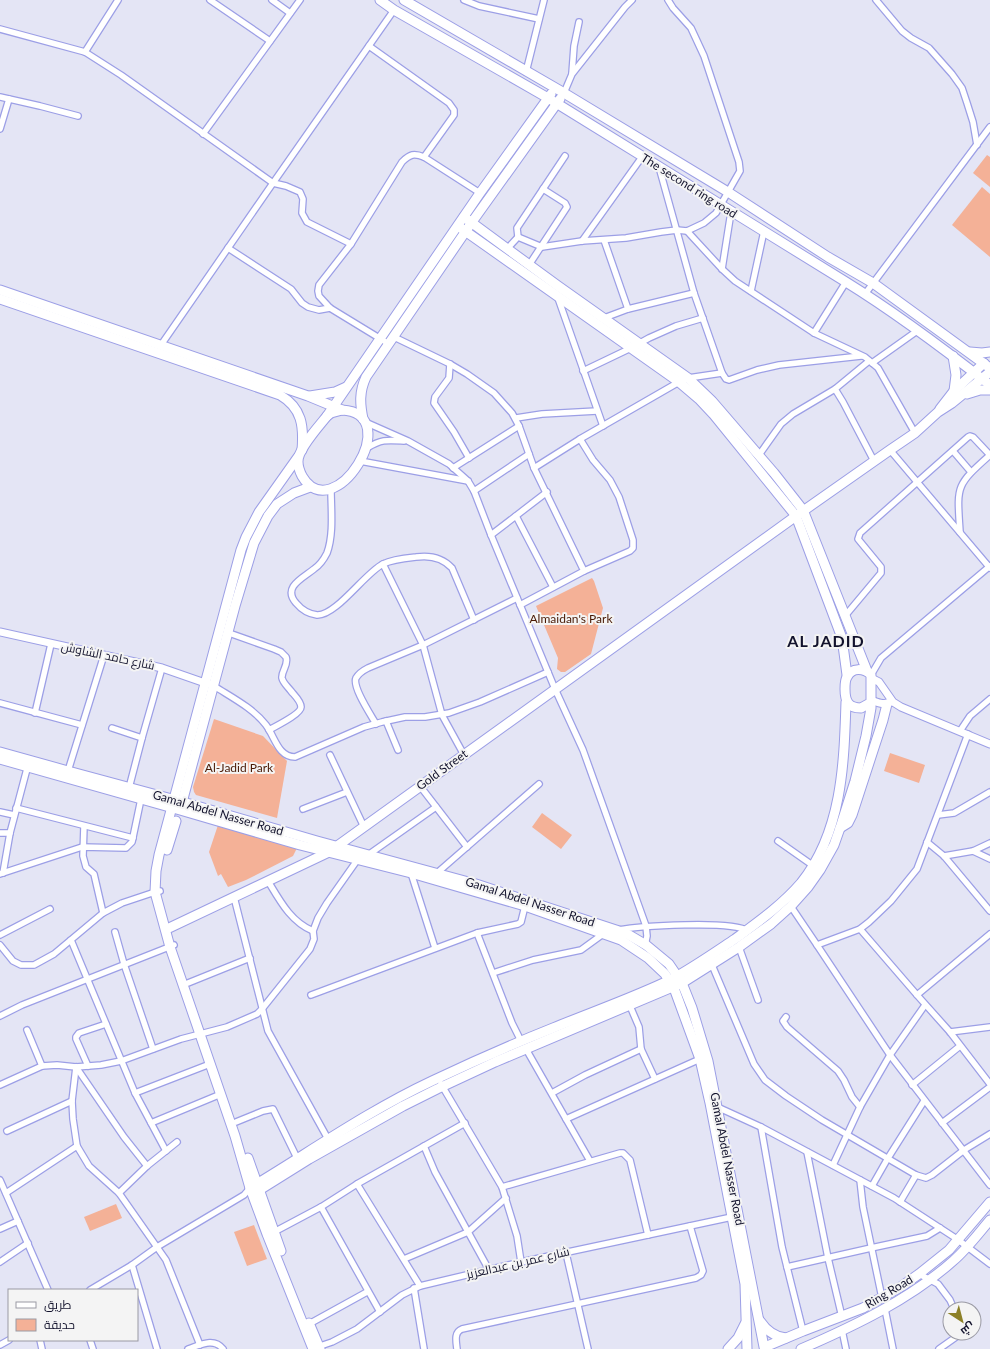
<svg xmlns="http://www.w3.org/2000/svg" width="990" height="1349" font-family="Lato,Cairo,sans-serif">
  <style>
    .green { fill: #f4b197 }
    .lines { fill: none; stroke-linecap: round; stroke-linejoin: round }
    .minor-casing { stroke: #9c9fe6; stroke-width: 8 }
    .tertiary-casing { stroke: #9c9fe6; stroke-width: 9 }
    .primary-casing { stroke: #9c9fe6; stroke-width: 11 }
    .minor { stroke: #fff; stroke-width: 5.5 }
    .tertiary { stroke: #fff; stroke-width: 7 }
    .primary { stroke: #fff; stroke-width: 9 }
    .labels { text-anchor: middle; stroke-width: 4; stroke-linejoin: round; paint-order: stroke }
    .street-label { font-size: 12px; fill: #13132d; stroke: #f4f4f4 }
    .park-label { font-size: 12px; fill: #491a05; stroke: #f4f4f4 }
    .district-label { font-size: 16px; font-weight: bold; letter-spacing: 1px; fill: #13132d; stroke: #f4f4f4 }
  </style>
  <rect width="100%" height="100%" fill="#e4e5f5"/>
  <g class="green">
    <path d="M 987,155 L 990,157 L 990,187 L 973,173 Z"/>
    <path d="M 982,187 L 990,194 L 990,257 L 952,225 Z"/>
    <path d="M 592,578 L 594,581 L 603,608 L 591,654 L 565,672 L 561,672 L 557,669 L 558,658 L 536,606 Z"/>
    <path d="M 214,719 L 263,736 L 287,761 L 277,818 L 196,795 L 194,792 L 193,787 Z"/>
    <path d="M 890,753 L 925,765 L 919,783 L 884,771 Z"/>
    <path d="M 542,813 L 572,835 L 561,849 L 532,827 Z"/>
    <path d="M 218,825 L 297,848 L 293,856 L 246,880 L 228,887 L 221,874 L 218,876 L 209,852 Z"/>
    <path d="M 116,1204 L 122,1218 L 90,1231 L 84,1217 Z"/>
    <path d="M 254,1225 L 267,1259 L 247,1266 L 234,1232 Z"/>
  </g>
  <g class="lines">
    <g class="minor-casing">
      <g id="minor">
        <path d="M 210,0 L 270,41"/>
        <path d="M 272,0 L 290,13"/>
        <path d="M 464,0 L 479,6 L 539,19"/>
        <path d="M 876,0 L 902,31 L 911,38 L 929,48 L 952,74 L 962,88 L 967,103 L 973,122 L 977,145"/>
        <path d="M 0,29 L 85,52 L 121,75 L 273,183 L 161,345"/>
        <path d="M 369,46 L 449,103 L 454,110 L 454,115 L 424,157"/>
        <path d="M 85,52 L 118,0"/>
        <path d="M 526,72 L 544,0"/>
        <path d="M 572,73 L 574,46 L 579,22"/>
        <path d="M 564,93 L 572,74 L 625,7 L 632,0"/>
        <path d="M 0,97 L 40,106 L 78,116"/>
        <path d="M 0,129 L 9,99"/>
        <path d="M 203,134 L 300,0"/>
        <path d="M 687,231 L 722,269 L 735,281 L 814,333 L 865,357 L 878,368 L 915,433"/>
        <path d="M 518,237 L 517,228 L 565,156"/>
        <path d="M 604,240 L 628,309"/>
        <path d="M 582,241 L 642,157"/>
        <path d="M 351,244 L 307,222 L 302,213 L 303,199 L 300,192 L 286,186 L 273,183 L 394,10"/>
        <path d="M 228,248 L 291,289 L 302,303 L 308,307 L 319,310 L 330,308"/>
        <path d="M 507,249 L 518,237 L 542,247 L 582,241 L 626,238 L 661,232 L 677,230 L 687,231 L 704,223 L 716,213 L 740,171 L 739,162 L 704,56 L 691,28 L 673,8 L 668,0"/>
        <path d="M 529,265 L 567,207 L 565,203 L 543,189"/>
        <path d="M 722,269 L 731,212"/>
        <path d="M 751,291 L 764,231"/>
        <path d="M 865,294 L 990,127"/>
        <path d="M 558,298 L 603,426"/>
        <path d="M 604,318 L 628,309 L 694,293"/>
        <path d="M 814,333 L 846,282"/>
        <path d="M 394,337 L 450,364 L 467,374 L 494,393 L 512,413 L 519,426 L 534,468 L 584,571 L 520,605"/>
        <path d="M 389,344 L 330,308 L 319,296 L 318,291 L 319,285 L 351,244 L 402,162 C 410,154 414,153 424,157 L 480,193"/>
        <path d="M 869,361 L 835,389 L 843,402 L 874,461"/>
        <path d="M 872,363 L 917,331"/>
        <path d="M 450,364 L 449,378 L 435,397 L 434,403 L 454,432 L 469,458"/>
        <path d="M 583,371 L 631,348 L 649,338 L 676,326 L 703,318"/>
        <path d="M 722,373 L 726,379 L 729,380 L 757,370 L 779,365 L 861,356"/>
        <path d="M 516,418 L 542,414 L 597,411"/>
        <path d="M 365,422 L 408,441 L 449,464 L 468,481 L 474,491 L 491,535 L 555,689 L 583,750 L 646,926 L 647,936 L 645,946"/>
        <path d="M 580,439 L 593,460 L 610,480 L 619,497 L 633,540 L 633,548 L 630,551 L 584,571"/>
        <path d="M 367,448 C 382,439 387,440 404,441"/>
        <path d="M 890,450 L 990,568"/>
        <path d="M 953,451 L 971,472"/>
        <path d="M 759,455 L 781,424 L 793,414 L 835,389"/>
        <path d="M 360,461 L 468,481"/>
        <path d="M 453,468 L 519,426"/>
        <path d="M 534,468 L 580,439 L 679,382 L 688,378 L 722,373 L 694,293 L 659,167"/>
        <path d="M 331,489 C 331,509 334,534 327,553 C 324,559 320,565 314,569 C 303,578 282,587 296,603 C 301,609 309,614 317,615 C 336,616 365,573 383,564 C 393,559 406,558 416,557 C 430,555 442,557 452,568 L 474,620"/>
        <path d="M 474,491 L 529,454"/>
        <path d="M 516,516 L 553,587"/>
        <path d="M 960,532 C 957,486 955,486 990,455"/>
        <path d="M 491,535 L 547,492"/>
        <path d="M 383,564 L 423,645 L 442,715 L 464,755"/>
        <path d="M 845,616 L 881,573 L 881,567 L 858,539 L 860,533 L 968,437 L 970,436 L 973,437 L 990,455"/>
        <path d="M 229,633 L 274,649 L 281,652 L 286,657 C 289,665 281,671 282,678 C 283,683 288,687 291,691 C 294,695 301,701 301,707 C 301,714 276,726 269,730"/>
        <path d="M 871,675 L 881,658 L 990,566"/>
        <path d="M 214,686 C 231,697 253,708 266,725 C 275,737 278,757 295,757 L 364,727 L 382,722 L 405,717 L 425,717 L 449,713 L 480,702 L 548,672"/>
        <path d="M 0,703 L 82,725"/>
        <path d="M 35,713 L 51,644"/>
        <path d="M 386,721 L 398,750"/>
        <path d="M 376,724 C 371,715 352,687 356,678 C 359,673 364,670 368,668 L 423,645 L 517,598"/>
        <path d="M 112,728 L 142,738 L 162,668"/>
        <path d="M 960,731 L 970,716 L 990,699"/>
        <path d="M 330,755 L 364,827"/>
        <path d="M 68,771 L 104,655"/>
        <path d="M 420,786 L 467,847"/>
        <path d="M 129,788 L 142,738"/>
        <path d="M 16,808 L 133,838"/>
        <path d="M 303,809 L 347,792"/>
        <path d="M 0,812 L 14,815"/>
        <path d="M 938,815 L 954,813 L 990,792"/>
        <path d="M 84,826 L 83,856 L 86,867 L 94,874 L 103,913 L 122,903 L 155,892 L 160,891"/>
        <path d="M 0,833 L 10,833"/>
        <path d="M 778,841 L 815,867"/>
        <path d="M 927,842 L 944,856 L 990,911"/>
        <path d="M 973,851 L 990,859"/>
        <path d="M 368,855 L 436,807"/>
        <path d="M 944,856 L 973,851 L 990,843"/>
        <path d="M 3,873 L 10,833 L 28,765"/>
        <path d="M 411,873 L 435,948"/>
        <path d="M 437,873 L 539,784"/>
        <path d="M 0,874 L 82,847 L 126,848 L 132,842 L 141,799"/>
        <path d="M 268,881 C 280,901 291,922 313,931"/>
        <path d="M 234,897 L 268,1031 L 328,1139"/>
        <path d="M 790,905 L 817,945 L 860,929 L 869,922 L 891,901 L 917,869 L 968,734"/>
        <path d="M 860,929 L 917,995 L 950,1032 L 990,1084"/>
        <path d="M 618,930 C 639,926 732,920 748,931"/>
        <path d="M 115,932 L 124,964 L 153,1049"/>
        <path d="M 477,933 L 512,1023 L 521,1041"/>
        <path d="M 0,935 L 50,909"/>
        <path d="M 71,940 L 135,1093 L 166,1151"/>
        <path d="M 0,945 L 13,961 L 21,965 L 34,965 L 54,954 L 103,913"/>
        <path d="M 817,945 L 890,1055 L 990,1185"/>
        <path d="M 739,947 L 758,1000"/>
        <path d="M 712,965 L 754,1064 L 765,1080 L 786,1096 L 822,1120 L 916,1175 L 926,1178 L 932,1175 L 964,1150 L 990,1134"/>
        <path d="M 493,973 L 533,960 L 581,950 L 603,934"/>
        <path d="M 188,983 L 250,958"/>
        <path d="M 311,995 L 477,933 L 518,924 L 521,922 L 525,906"/>
        <path d="M 917,995 L 990,934"/>
        <path d="M 630,1006 L 639,1027 L 641,1049 L 655,1079"/>
        <path d="M 0,1016 L 22,1005 L 174,945"/>
        <path d="M 786,1017 L 783,1021 L 787,1027 L 838,1071 L 844,1080 L 852,1097 L 860,1107"/>
        <path d="M 27,1030 L 42,1066"/>
        <path d="M 950,1032 L 990,1027"/>
        <path d="M 526,1049 L 590,1161"/>
        <path d="M 88,1066 L 76,1039 L 76,1037 L 79,1033 L 106,1024"/>
        <path d="M 76,1067 L 72,1101 L 73,1119 L 77,1146 L 89,1166 L 119,1193 L 166,1260 L 200,1345"/>
        <path d="M 76,1067 L 124,1137 L 147,1166"/>
        <path d="M 441,1084 L 502,1187 L 517,1236 L 521,1262"/>
        <path d="M 0,1085 L 42,1066 L 57,1065 L 76,1067 L 101,1065 L 121,1061 L 181,1039 L 227,1027 L 257,1014 L 262,1009 L 310,949 L 314,939 L 313,931 L 318,918 L 327,903 L 358,859"/>
        <path d="M 912,1085 L 960,1046"/>
        <path d="M 135,1093 L 210,1064"/>
        <path d="M 552,1093 L 585,1075 L 641,1049"/>
        <path d="M 715,1106 L 761,1127 L 894,1198 L 957,1239 L 990,1264"/>
        <path d="M 566,1119 L 700,1059"/>
        <path d="M 236,1122 L 263,1111 L 273,1109 L 297,1158"/>
        <path d="M 151,1123 L 221,1094"/>
        <path d="M 942,1123 L 990,1087"/>
        <path d="M 761,1127 L 782,1247 L 803,1331"/>
        <path d="M 7,1131 L 72,1101"/>
        <path d="M 424,1146 L 435,1172 L 489,1270"/>
        <path d="M 807,1152 L 828,1258 L 842,1317"/>
        <path d="M 833,1165 L 860,1107 L 890,1055 L 925,1005"/>
        <path d="M 0,1180 L 48,1290"/>
        <path d="M 860,1180 L 863,1207 L 882,1298"/>
        <path d="M 357,1184 L 420,1286"/>
        <path d="M 872,1186 L 888,1158 L 924,1101"/>
        <path d="M 502,1187 L 620,1153 L 623,1153 L 630,1160 L 648,1235"/>
        <path d="M 6,1193 L 77,1146"/>
        <path d="M 119,1193 L 147,1166 L 177,1142"/>
        <path d="M 900,1202 L 916,1175"/>
        <path d="M 321,1207 L 380,1312"/>
        <path d="M 0,1229 L 18,1221"/>
        <path d="M 274,1232 L 321,1207 L 357,1184 L 465,1123"/>
        <path d="M 566,1253 L 588,1349"/>
        <path d="M 404,1259 L 468,1232 L 506,1198"/>
        <path d="M 0,1262 L 28,1243"/>
        <path d="M 132,1265 L 157,1349"/>
        <path d="M 787,1267 L 871,1248 L 927,1236 L 940,1228"/>
        <path d="M 919,1274 L 938,1284 L 950,1300 L 954,1309"/>
        <path d="M 414,1288 L 424,1349"/>
        <path d="M 90,1290 L 132,1265 L 157,1247 L 244,1195 L 250,1188"/>
        <path d="M 885,1309 L 893,1349"/>
        <path d="M 309,1324 L 367,1292"/>
        <path d="M 842,1330 L 846,1349"/>
        <path d="M 40,1340 L 42,1349"/>
        <path d="M 90,1340 L 93,1349"/>
        <path d="M 0,1345 L 9,1340"/>
        <path d="M 317,1347 L 332,1342 L 357,1329 L 402,1295 L 420,1286 L 521,1262 L 732,1217"/>
        <path d="M 188,1349 C 200,1345 214,1337 223,1349"/>
        <path d="M 457,1349 C 456,1341 454,1332 462,1329 L 696,1278 L 701,1275 L 703,1271 L 690,1226"/>
        <path d="M 939,1349 L 956,1337 L 958,1333"/>
      </g>
    </g>
    <g class="tertiary-casing">
      <g id="tertiary">
        <path d="M 0,632 L 162,668 L 208,684"/>
        <path d="M 871,678 L 879,682 L 893,702 L 901,707 L 990,744"/>
        <path d="M 871,700 C 878,703 883,705 891,702"/>
      </g>
    </g>
    <g class="primary-casing">
      <g id="primary">
        <path d="M 380,0 L 394,10 L 548,98 L 846,282 C 896,313 944,349 990,385"/>
        <path d="M 404,0 L 559,90 L 728,192 L 828,257 L 873,283 L 990,368"/>
        <path d="M 464,217 L 558,286 L 688,378 L 712,401 L 774,473 L 803,510 L 867,671"/>
        <path d="M 458,226 L 679,382 L 699,399 L 714,415 L 796,516 L 842,638 L 847,675"/>
        <path d="M 0,290 L 308,396 L 342,410"/>
        <path d="M 0,299 L 280,395 C 302,408 304,426 302,450"/>
        <path d="M 970,352 L 982,353 L 990,352"/>
        <path d="M 953,356 L 956,375 L 954,391"/>
        <path d="M 967,394 L 980,390 L 990,390"/>
        <path d="M 310,396 L 335,392 L 346,387"/>
        <path d="M 940,409 L 954,391 L 984,363"/>
        <path d="M 342,410 C 407,413 333,530 302,476 C 300,472 298,467 298,462 C 297,450 319,426 327,416 L 331,413 Z"/>
        <path d="M 327,416 L 480,193 L 551,94"/>
        <path d="M 363,419 C 360,404 359,392 366,377 L 472,222 L 560,99"/>
        <path d="M 298,457 L 259,512 L 246,537 L 241,550 L 159,855 L 156,871 L 155,892 L 170,947 L 235,1136 L 250,1188 L 267,1234 L 313,1349"/>
        <path d="M 0,752 L 68,771 L 183,802 L 317,841 L 476,884 L 616,930 L 629,935 L 646,945 L 669,964 L 682,983 L 692,1008 L 708,1061 L 764,1347"/>
        <path d="M 0,759 L 180,810 L 300,845 L 411,873 L 525,906 L 621,940 L 648,958 L 665,974 L 674,988 L 700,1059 L 710,1103 L 745,1284 L 747,1349"/>
        <path d="M 181,806 L 235,606 L 254,543 L 268,516 L 277,504 L 294,493 L 310,487"/>
        <path d="M 840,828 L 848,823 L 852,815 L 883,720 L 887,704"/>
        <path d="M 167,850 L 176,821"/>
        <path d="M 169,928 L 329,852 L 796,516 L 890,450 L 915,433 L 938,412 L 952,403 L 990,372"/>
        <path d="M 248,1158 L 281,1251"/>
        <path d="M 250,1188 C 310,1152 368,1111 432,1081 C 472,1062 513,1044 553,1028 C 592,1012 635,997 672,979 C 694,967 714,953 735,939 C 758,922 782,905 801,883 C 842,832 844,765 846,702"/>
        <path d="M 253,1194 L 309,1159 L 403,1106 L 437,1089 L 495,1062 L 682,983 L 739,947 L 771,924 L 791,906 L 808,887 L 820,870 L 834,845 L 840,828 L 855,781 L 866,736 L 871,708 L 871,675 C 864,668 852,667 847,677 C 845,680 845,685 845,689 C 845,701 848,708 861,708 L 870,703"/>
        <path d="M 760,1321 C 766,1330 775,1337 786,1338"/>
        <path d="M 309,1323 L 320,1349"/>
        <path d="M 765,1347 L 803,1331 L 863,1308 L 902,1286 L 919,1274 L 949,1250 L 990,1202"/>
        <path d="M 728,1349 L 738,1338 L 745,1324"/>
        <path d="M 801,1349 C 854,1326 909,1300 953,1261 C 967,1249 978,1234 990,1220"/>
      </g>
    </g>
    <use href="#minor" class="minor"/>
    <use href="#tertiary" class="tertiary"/>
    <use href="#primary" class="primary"/>
  </g>
  <g class="labels">
    <g class="street-label">
      <text transform="translate(689 186) rotate(32)" y="4">The second ring road</text>
      <text transform="translate(108 656) rotate(12)" y="4">شارع حامد الشاوش</text>
      <text transform="translate(442 770) rotate(-36)" y="4">Gold Street</text>
      <text transform="translate(218 813) rotate(16)" y="4">Gamal Abdel Nasser Road</text>
      <text transform="translate(530 902) rotate(18)" y="4">Gamal Abdel Nasser Road</text>
      <text transform="translate(727 1159) rotate(79)" y="4">Gamal Abdel Nasser Road</text>
      <text transform="translate(518 1263) rotate(-13)" y="4">شارع عمر بن عبدالعزيز</text>
      <text transform="translate(889 1292) rotate(-31)" y="4">Ring Road</text>
    </g>
    <g class="park-label">
      <text x="571" y="623">Almaidan's Park</text>
      <text x="239" y="772">Al-Jadid Park</text>
    </g>
    <g class="district-label">
      <text x="826" y="647">AL JADID</text>
    </g>
  </g>
  <rect x="8" y="1289" width="130" height="52" fill="#f4f4f4" stroke="#9a9aa4"/>
  <rect x="16" y="1302" width="20" height="6" fill="#ffffff" stroke="#9a9aa4"/>
  <text x="44" y="1309" font-size="12" fill="#13132d">طريق</text>
  <rect x="16" y="1319" width="20" height="12" fill="#f4b197" stroke="#9a9aa4"/>
  <text x="44" y="1329" font-size="12" fill="#13132d">حديقة</text>
  <g transform="translate(962 1321) rotate(144)"><circle r="19" fill="#f4f4f4" stroke="#9a9aa4"/>
  <path d="M0-3L7 15L0 10L-7 15Z" fill="#8c8027"/>
  <text y="-6" font-size="11" font-weight="bold" text-anchor="middle" fill="#13132d">ش</text>
  </g>
</svg>
